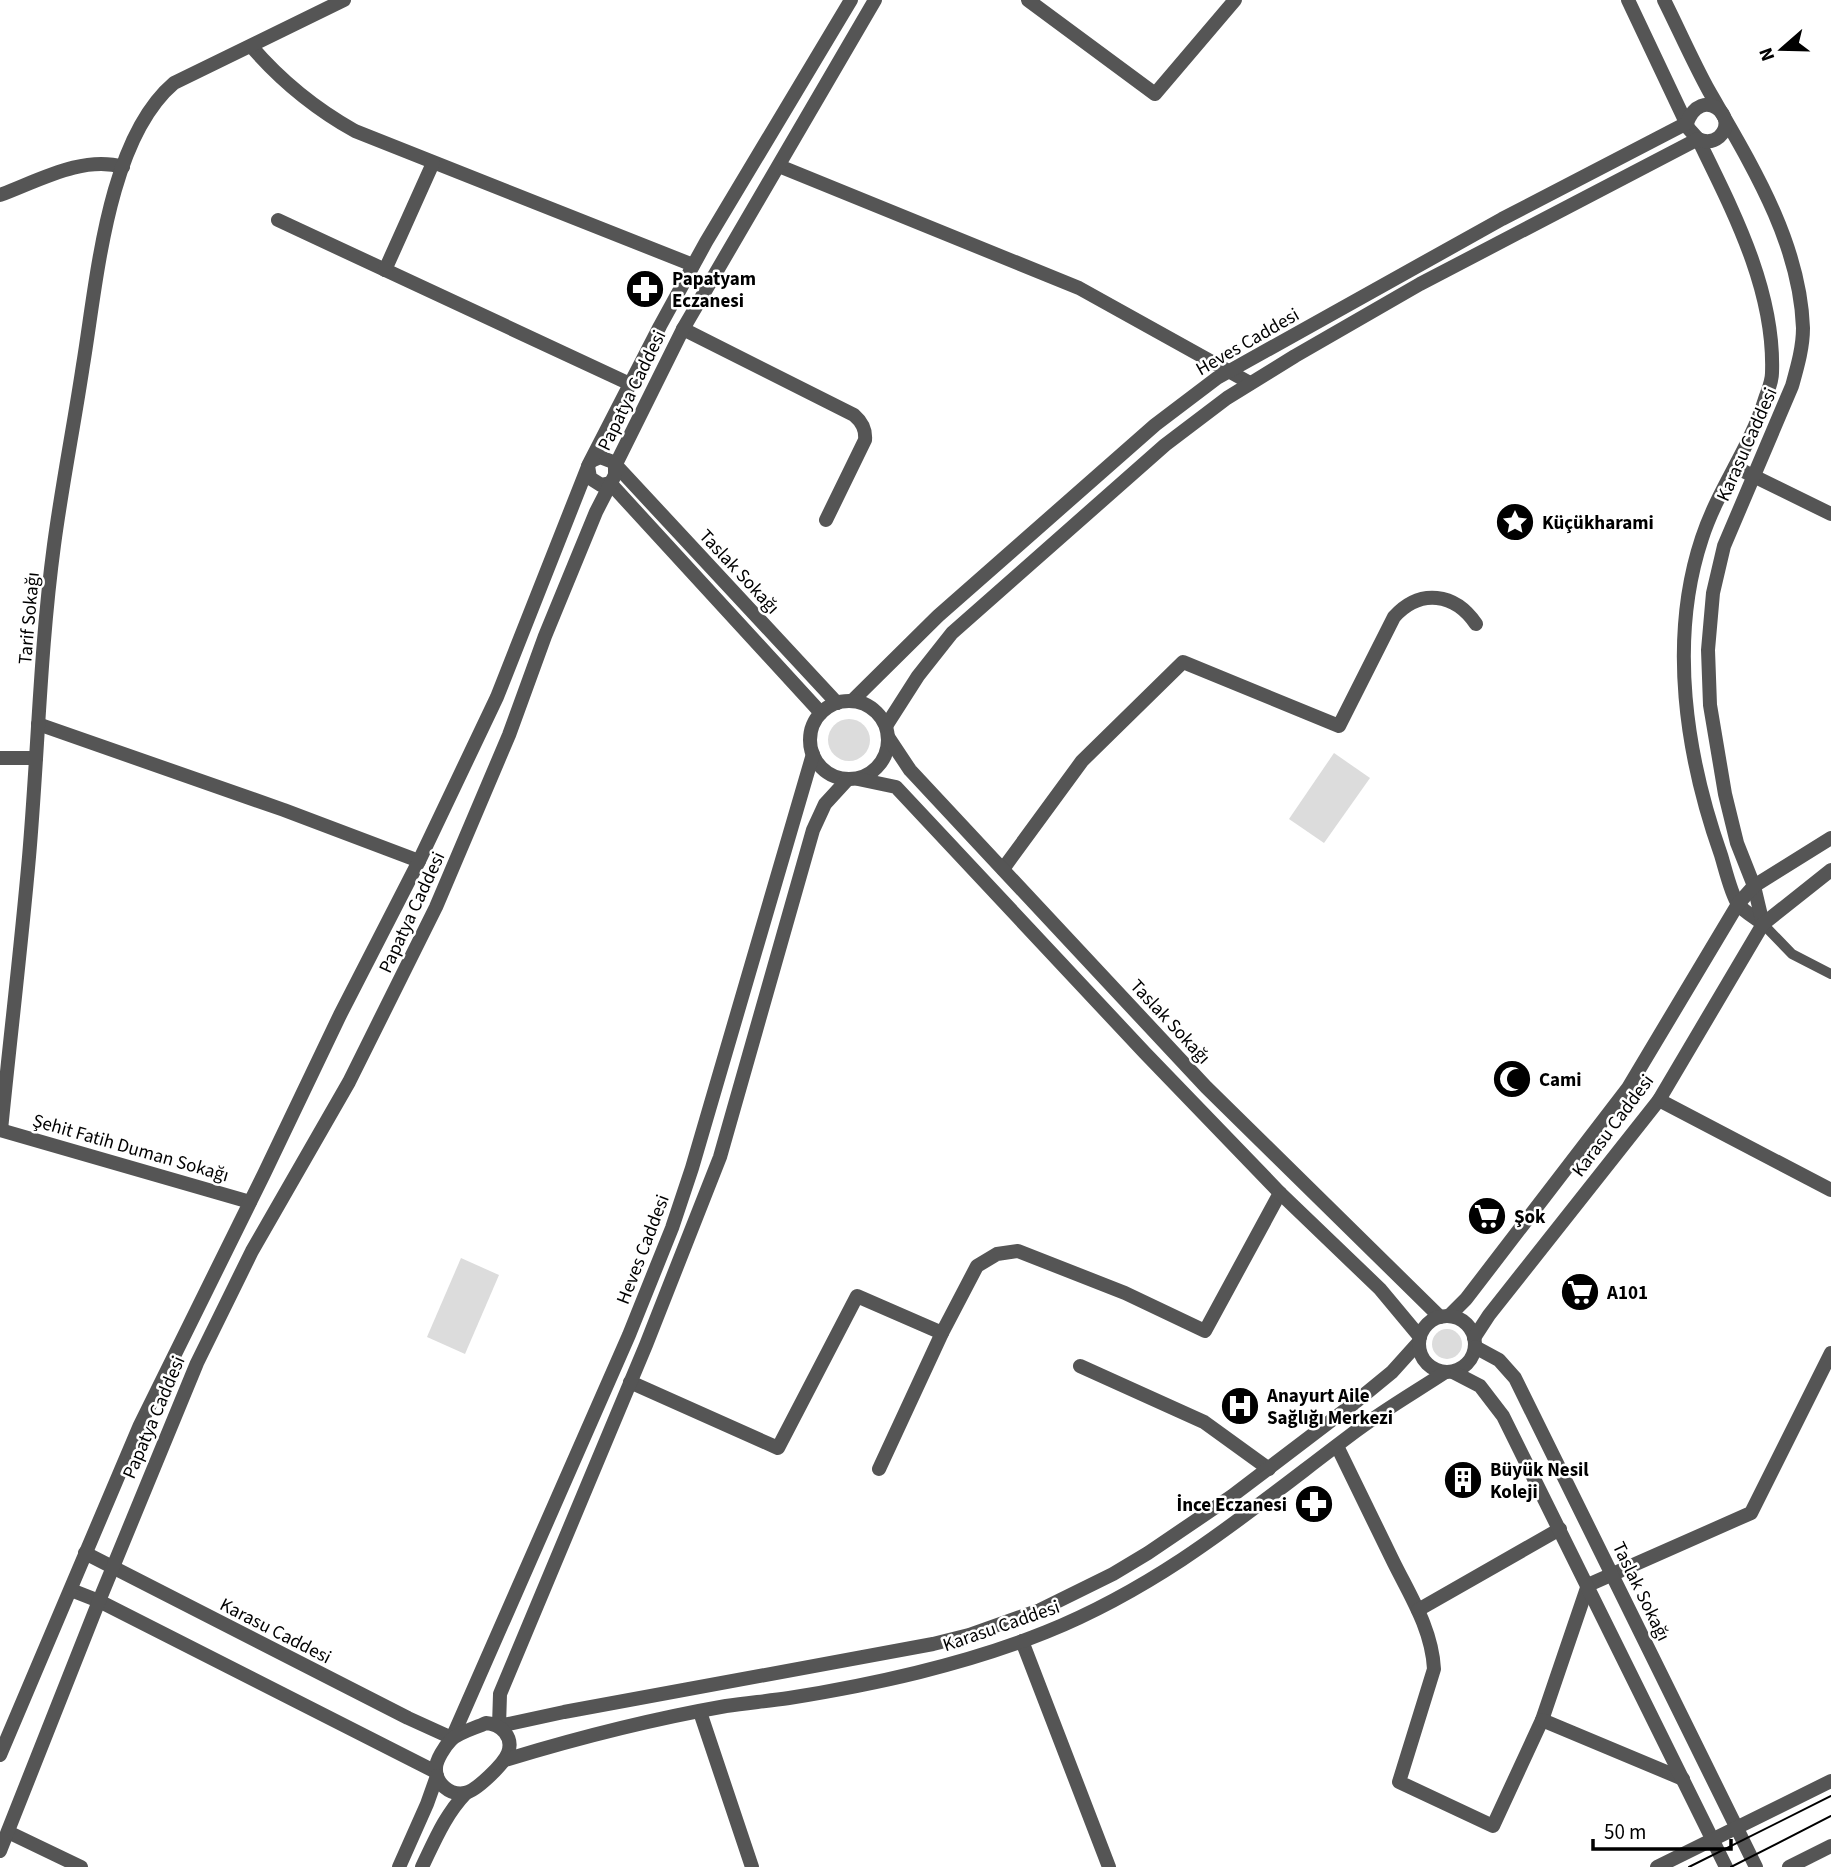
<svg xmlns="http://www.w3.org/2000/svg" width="1831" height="1867" font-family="'Source Sans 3',sans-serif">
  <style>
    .green { fill: #dcdcdc }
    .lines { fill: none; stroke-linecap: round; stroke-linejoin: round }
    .service { stroke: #555; stroke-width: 10 }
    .minor { stroke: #555; stroke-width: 14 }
    .tertiary { stroke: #555; stroke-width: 14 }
    .tram { stroke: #000; stroke-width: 2 }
    .labels { text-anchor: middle; stroke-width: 5; stroke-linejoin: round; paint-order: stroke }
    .poi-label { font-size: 19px; font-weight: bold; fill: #000; stroke: #fff; text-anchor: start }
    .street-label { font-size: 19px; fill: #000; stroke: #fff }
  </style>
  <rect width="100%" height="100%" fill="#fff"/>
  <g class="green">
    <circle cx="849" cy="740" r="21"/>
    <path d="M 1334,753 L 1370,778 L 1324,843 L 1289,819 Z"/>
    <path d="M 461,1258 L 499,1275 L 465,1354 L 427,1337 Z"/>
    <circle cx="1447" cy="1344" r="15"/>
  </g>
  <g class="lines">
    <path class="service" d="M 1763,924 L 1792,954 L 1831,974"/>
    <g class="minor">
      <path d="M 1028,0 L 1155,94 L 1235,0"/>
      <path d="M 251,46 C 281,81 314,108 355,131 L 693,265"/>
      <path d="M 779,166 L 1079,288 L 1250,383"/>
      <path d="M 0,195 C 38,181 83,155 123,167"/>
      <path d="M 278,220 L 630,384"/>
      <path d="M 385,270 L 433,163"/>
      <path d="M 683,329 L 854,415 C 862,422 866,429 865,440 L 826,520"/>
      <path d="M 1735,467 L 1831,514"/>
      <path d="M 38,724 L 284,810 L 419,861"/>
      <path d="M 0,758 L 36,758"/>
      <path d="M 1003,869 L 1082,761 L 1183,662 L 1339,726 L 1394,617 C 1420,588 1455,593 1476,624"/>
      <path d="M 1659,1100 L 1831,1190"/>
      <path d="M 0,1130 L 250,1202"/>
      <path d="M 1,1130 C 10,1039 21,948 29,857 C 38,753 40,649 54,545 C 62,485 74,425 83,365 C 97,281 107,140 174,83 L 344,0"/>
      <path d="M 1080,1366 L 1204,1422 L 1269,1469"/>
      <path d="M 630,1382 L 778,1448 L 857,1296 L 942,1333"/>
      <path d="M 1337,1446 C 1356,1485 1375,1524 1394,1563 C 1411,1597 1432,1630 1434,1669 L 1399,1782 L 1493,1826 L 1542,1720 L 1588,1585 L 1751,1513 L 1831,1353"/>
      <path d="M 879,1469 L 942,1333 L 977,1266 L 997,1254 L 1018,1251 L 1125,1293 L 1205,1331 L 1280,1193"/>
      <path d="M 1418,1610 L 1560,1529"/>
      <path d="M 1022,1641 L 1109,1867"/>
      <path d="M 700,1712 L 752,1867"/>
      <path d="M 1542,1720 L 1683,1779"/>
      <path d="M 8,1832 L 81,1867"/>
    </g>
    <g class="tertiary">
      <path d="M 1628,0 L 1689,129 L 1698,139 C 1733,211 1775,290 1772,373 C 1772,382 1768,390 1765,399 C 1750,448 1718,489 1702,538 C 1668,640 1686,756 1721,855 C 1725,868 1731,894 1738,904 C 1744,912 1756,918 1763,924"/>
      <path d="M 1664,0 C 1679,30 1693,62 1709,91 C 1751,164 1800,242 1803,328 C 1803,348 1797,368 1792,386 L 1724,546 L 1713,593 L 1708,650 L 1710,705 L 1725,794 L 1737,843 L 1754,886 L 1763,924"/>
      <path d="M 591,461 L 600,457 L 613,462 L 837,703"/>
      <path d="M 588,466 L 590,478 L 601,485 L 610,483 L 821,713"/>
      <path d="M 852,701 L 938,616 L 1155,425 L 1217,378 L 1502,219 L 1687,123 C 1701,84 1741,117 1719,137 C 1712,143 1705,142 1698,139 L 1420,284 L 1295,356 L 1227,398 L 1165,445 L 952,633 L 918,676 L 886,726"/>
      <circle cx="849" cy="740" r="39"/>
      <path d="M 888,737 L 910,770 L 1206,1087 L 1440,1317"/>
      <path d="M 858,779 L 896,787 L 1145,1053 L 1280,1193 L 1380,1289 L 1420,1337"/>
      <path d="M 847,780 L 825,804 L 813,830 L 720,1157 L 646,1345 L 500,1694 L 499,1726 L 564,1712 L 933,1644 L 969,1635 L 1040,1610 L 1113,1574 L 1148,1553 L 1232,1496 L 1353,1404 L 1392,1372 L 1419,1342"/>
      <path d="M 1449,1316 L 1466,1299 L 1628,1088 L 1738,904 L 1754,886 L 1831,838"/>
      <circle cx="1447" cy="1344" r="28"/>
      <path d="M 1474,1338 L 1489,1315 L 1659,1100 L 1763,924 L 1831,870"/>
      <path d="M 1475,1347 L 1499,1360 L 1515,1378 L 1756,1867"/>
      <path d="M 1453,1372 L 1480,1386 L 1503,1416 L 1726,1867"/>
      <path d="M 85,1553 L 408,1718 L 452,1738 L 629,1335 L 672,1228 L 692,1168 L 813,754"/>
      <path d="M 71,1590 L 99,1601 L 436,1772"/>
      <path d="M 486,1723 C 501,1724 514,1737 508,1753 C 504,1764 476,1791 465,1793 C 450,1796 435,1783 436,1768 C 436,1760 445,1746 451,1740 C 459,1732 476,1728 486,1723 Z"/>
      <path d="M 0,1755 L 140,1425 L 264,1174 L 340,1015 L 419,861 L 497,697 L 589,464 L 660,326 L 706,242 L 851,0"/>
      <path d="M 505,1760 C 577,1738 652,1719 726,1706 C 747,1703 768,1701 789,1698 C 876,1684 964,1665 1046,1632 C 1167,1583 1253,1508 1356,1431 C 1384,1410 1415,1392 1444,1373"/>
      <path d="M 0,1851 L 99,1601 L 197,1363 L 252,1251 L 349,1082 L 436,907 L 509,735 L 545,636 L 596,512 L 615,475 L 615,466 L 683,329 L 875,0"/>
      <path d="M 399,1867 L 427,1804 L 437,1776"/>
      <path d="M 422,1867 C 435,1840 445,1815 466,1793"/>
      <path d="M 1657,1867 L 1831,1781"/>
      <path d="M 1789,1867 L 1831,1846"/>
    </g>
    <g class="tram">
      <path d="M 1689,1867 L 1831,1796"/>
      <path d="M 1731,1867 L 1831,1816"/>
    </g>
  </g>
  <defs>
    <g id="pharmacy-disc" transform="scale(2.0125)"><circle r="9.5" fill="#000" stroke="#fff"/><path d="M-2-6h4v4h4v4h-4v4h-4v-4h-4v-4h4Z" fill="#fff"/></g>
    <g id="sight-disc" transform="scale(2.0125)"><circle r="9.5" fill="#000" stroke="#fff"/><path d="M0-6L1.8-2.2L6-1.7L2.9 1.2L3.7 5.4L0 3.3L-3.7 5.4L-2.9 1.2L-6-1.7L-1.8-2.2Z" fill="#fff"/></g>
    <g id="mosque-disc" transform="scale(2.0125)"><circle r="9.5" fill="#000" stroke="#fff"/><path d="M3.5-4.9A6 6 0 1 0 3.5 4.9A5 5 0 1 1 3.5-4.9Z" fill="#fff"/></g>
    <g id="supermarket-disc" transform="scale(2.0125)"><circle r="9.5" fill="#000" stroke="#fff"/><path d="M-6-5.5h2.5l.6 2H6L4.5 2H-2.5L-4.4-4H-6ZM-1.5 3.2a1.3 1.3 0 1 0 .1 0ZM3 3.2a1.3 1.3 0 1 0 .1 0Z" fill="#fff"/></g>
    <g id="hospital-disc" transform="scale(2.0125)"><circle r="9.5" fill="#000" stroke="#fff"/><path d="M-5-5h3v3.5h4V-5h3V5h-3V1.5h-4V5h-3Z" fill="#fff"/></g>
    <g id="building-disc" transform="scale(2.0125)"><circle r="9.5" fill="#000" stroke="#fff"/><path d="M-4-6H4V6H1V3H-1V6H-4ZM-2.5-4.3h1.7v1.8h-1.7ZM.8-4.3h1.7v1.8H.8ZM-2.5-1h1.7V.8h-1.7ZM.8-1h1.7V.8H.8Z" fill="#fff"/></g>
  </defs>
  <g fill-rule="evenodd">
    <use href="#pharmacy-disc" x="645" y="289"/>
    <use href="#sight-disc" x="1515" y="522"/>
    <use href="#mosque-disc" x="1512" y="1079"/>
    <use href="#supermarket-disc" x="1487" y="1216"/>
    <use href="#supermarket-disc" x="1580" y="1292"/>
    <use href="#hospital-disc" x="1240" y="1406"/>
    <use href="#building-disc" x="1463" y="1480"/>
    <use href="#pharmacy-disc" x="1314" y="1504"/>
  </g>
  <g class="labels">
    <g class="poi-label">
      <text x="672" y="285">Papatyam<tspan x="672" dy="22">Eczanesi</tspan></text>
      <text x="1542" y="529">Küçükharami</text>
      <text x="1539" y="1086">Cami</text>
      <text x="1514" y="1223">Şok</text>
      <text x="1607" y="1299">A101</text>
      <text x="1267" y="1402">Anayurt Aile<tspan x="1267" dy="22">Sağlığı Merkezi</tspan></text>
      <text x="1490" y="1476">Büyük Nesil<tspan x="1490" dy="22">Koleji</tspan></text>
      <text x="1287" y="1511" text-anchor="end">İnce Eczanesi</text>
    </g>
    <g class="street-label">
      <text transform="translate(1247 341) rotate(-30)" y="7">Heves Caddesi</text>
      <text transform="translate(631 390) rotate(-64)" y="7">Papatya Caddesi</text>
      <text transform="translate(1746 444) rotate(-66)" y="7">Karasu Caddesi</text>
      <text transform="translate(740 571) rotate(47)" y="7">Taslak Sokağı</text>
      <text transform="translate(28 618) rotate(-85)" y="7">Tarif Sokağı</text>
      <text transform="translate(411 912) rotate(-65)" y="7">Papatya Caddesi</text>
      <text transform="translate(1171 1021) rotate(47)" y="7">Taslak Sokağı</text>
      <text transform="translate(1612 1125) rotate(-53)" y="7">Karasu Caddesi</text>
      <text transform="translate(131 1147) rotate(16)" y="7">Şehit Fatih Duman Sokağı</text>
      <text transform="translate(642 1249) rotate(-69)" y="7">Heves Caddesi</text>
      <text transform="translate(153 1417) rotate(-67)" y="7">Papatya Caddesi</text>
      <text transform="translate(1642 1591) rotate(64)" y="7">Taslak Sokağı</text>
      <text transform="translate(1001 1625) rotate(-19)" y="7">Karasu Caddesi</text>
      <text transform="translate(276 1630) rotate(27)" y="7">Karasu Caddesi</text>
    </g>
  </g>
  <g transform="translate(1782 49) rotate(250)" stroke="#ffffff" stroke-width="5" paint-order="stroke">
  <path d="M0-5L12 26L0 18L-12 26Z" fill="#000000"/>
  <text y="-10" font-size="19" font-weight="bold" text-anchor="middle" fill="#000000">N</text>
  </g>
  <path d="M1593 1839v10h138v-10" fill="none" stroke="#000000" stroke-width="3.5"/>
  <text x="1604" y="1839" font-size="21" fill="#000000" stroke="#ffffff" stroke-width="5" paint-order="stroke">50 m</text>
</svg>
